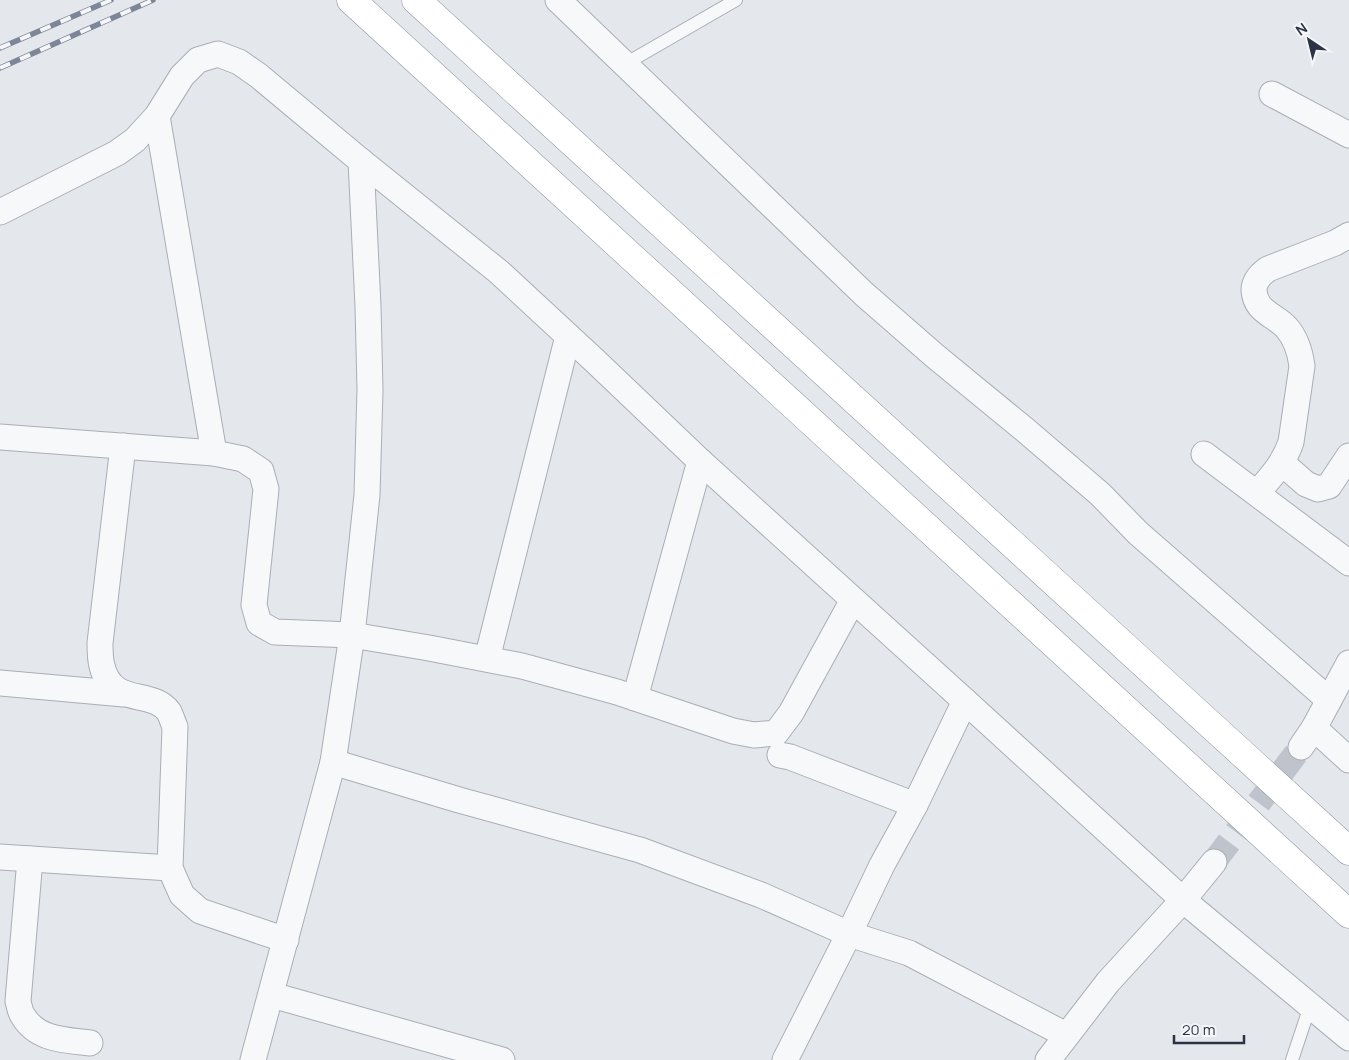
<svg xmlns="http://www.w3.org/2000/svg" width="1349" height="1060" font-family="Manrope,sans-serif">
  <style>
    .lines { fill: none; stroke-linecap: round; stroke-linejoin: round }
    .street-tunnel { stroke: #bfc3cb; stroke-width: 25; stroke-dasharray: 25 12; stroke-linecap: butt }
    .lane-casing { stroke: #a9aeb7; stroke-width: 14 }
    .street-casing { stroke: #a9aeb7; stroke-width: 27 }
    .highway-casing { stroke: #8b94a3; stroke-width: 29 }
    .lane { stroke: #f7f8fa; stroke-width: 12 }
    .street { stroke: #f7f8fa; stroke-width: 25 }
    .highway { stroke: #fff; stroke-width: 28 }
    .rail-casing { stroke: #7d8696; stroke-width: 5.5 }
    .rail { stroke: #f4f6f9; stroke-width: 4; stroke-dasharray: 11; stroke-linecap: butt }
  </style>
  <rect width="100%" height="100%" fill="#e4e7ec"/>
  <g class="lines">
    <path class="street-tunnel" d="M 1214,862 L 1301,747"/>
    <g class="lane-casing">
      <g id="lane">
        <path d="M 625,64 L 736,0"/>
        <path d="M 1292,1060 L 1310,1006"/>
      </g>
    </g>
    <g class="street-casing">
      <g id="street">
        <path d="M 558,0 L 864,294 L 935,356 L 1024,429 L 1100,494 L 1138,533 L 1329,700"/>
        <path d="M 1272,94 L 1349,135"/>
        <path d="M 157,116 L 214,453"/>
        <path d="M 0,212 L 117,153 L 135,140 L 157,116 L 182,76 L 198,60 L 218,54 L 239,62 L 259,76 L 361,161 L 499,272 L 594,360 L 700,461 L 965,701 L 1183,900 L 1349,1038"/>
        <path d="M 0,437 L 214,453 L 243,459 L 261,471 L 266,489 L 254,605 L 259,623 L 275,632 L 352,635 L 429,648 L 522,666 L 617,692 L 733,731 L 754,735 L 776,733 L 791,713 L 853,600"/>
        <path d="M 123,446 L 100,643 C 100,650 100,659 102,666 C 112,708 152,688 169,712 C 171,716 173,722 175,727 L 170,868 L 182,895 L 200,911 L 286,940"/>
        <path d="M 1204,454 L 1349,563"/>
        <path d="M 1282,463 L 1306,484 L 1318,489 L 1329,486 L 1349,456"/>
        <path d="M 1257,493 C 1271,477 1284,463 1291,442 L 1302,366 C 1300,351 1296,338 1286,327 C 1273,314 1255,311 1254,290 C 1254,281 1261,274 1268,269 L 1335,243 L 1349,235"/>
        <path d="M 487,659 L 568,336"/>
        <path d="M 0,683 L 124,694"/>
        <path d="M 635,698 L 700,461"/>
        <path d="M 1314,728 L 1349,760"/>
        <path d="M 1301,747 L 1314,728 L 1349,663"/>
        <path d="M 780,755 L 790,757 L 915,805"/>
        <path d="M 333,762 L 459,800 L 640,850 L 761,895 L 849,934 L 909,953 L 1066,1035"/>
        <path d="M 0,857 L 170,868"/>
        <path d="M 30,859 L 18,1001 C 19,1005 20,1012 23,1016 C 37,1040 65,1040 90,1043"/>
        <path d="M 272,995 L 502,1060"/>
        <path d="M 253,1060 L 333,762 L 352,635 L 367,495 L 370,390 L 368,306 L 361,161"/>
        <path d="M 785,1060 L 849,934 L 882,865 L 915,805 L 965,701"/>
        <path d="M 1048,1060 L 1108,982 L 1183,900 L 1214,862"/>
      </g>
    </g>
    <g class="highway-casing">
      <g id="highway">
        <path d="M 351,0 L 1349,914"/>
        <path d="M 416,0 L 1349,851"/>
      </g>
    </g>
    <use href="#lane" class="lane"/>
    <use href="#street" class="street"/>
    <use href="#highway" class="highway"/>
    <g class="rail-casing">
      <g id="rail">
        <path d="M 0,48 L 111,0"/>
        <path d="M 0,68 L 153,0"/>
      </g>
    </g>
    <use href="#rail" class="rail"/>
  </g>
  <g transform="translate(1309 40) rotate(325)" stroke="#f4f6f9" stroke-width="4" paint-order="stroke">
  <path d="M0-4L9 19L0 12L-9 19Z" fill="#2b3445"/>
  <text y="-8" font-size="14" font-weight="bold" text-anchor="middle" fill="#2b3445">N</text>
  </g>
  <path d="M1174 1035v8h70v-8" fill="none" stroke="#2b3445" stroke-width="2.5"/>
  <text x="1182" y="1035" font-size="15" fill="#2b3445" stroke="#f4f6f9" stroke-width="4" paint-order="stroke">20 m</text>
</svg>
